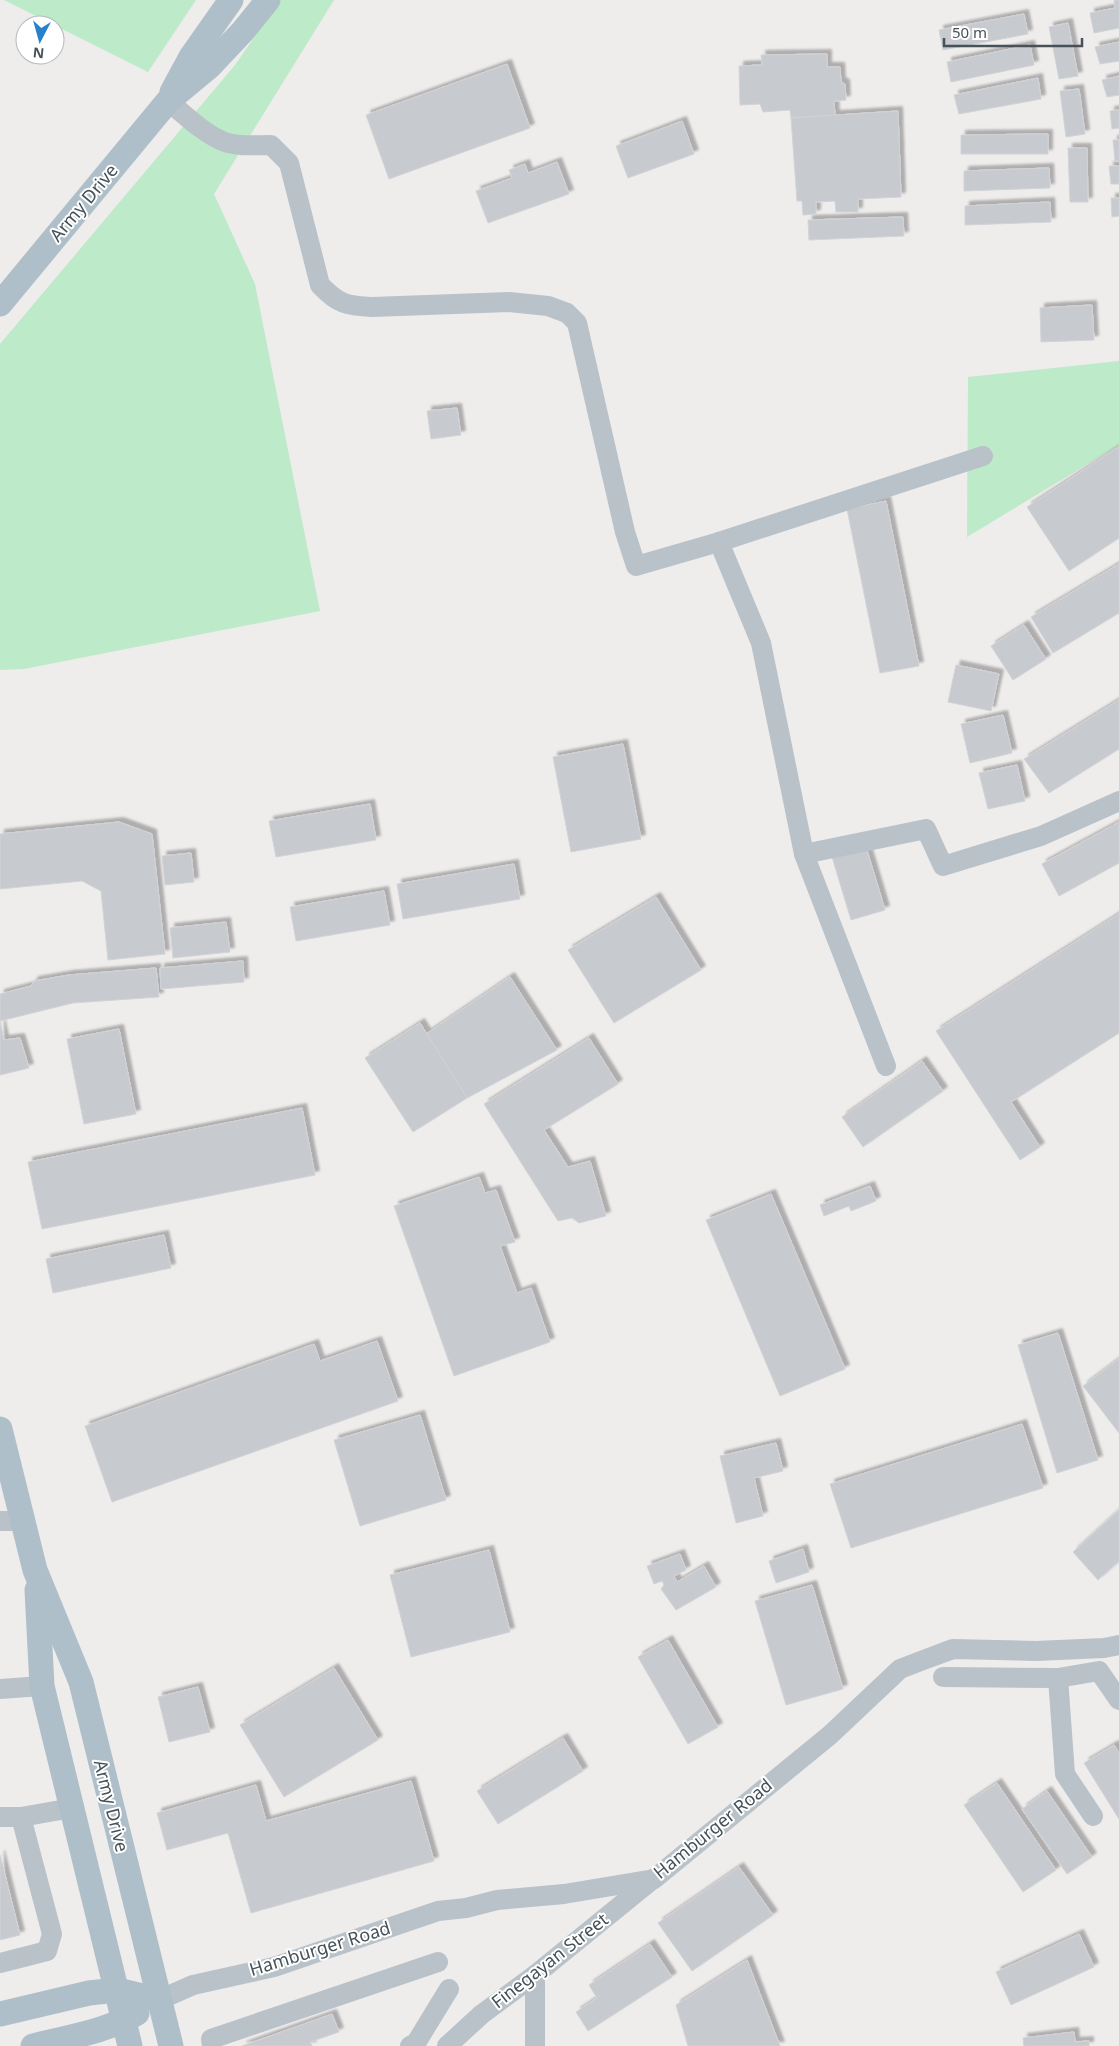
<svg xmlns="http://www.w3.org/2000/svg" width="1119" height="2046" font-family="'Noto Sans',sans-serif">
  <style>
    .green { fill: #bdeac9 }
    .building { fill: #c7cacf; stroke: #d1d3d7; filter: url(#shadow) }
    .lines { fill: none; stroke-linecap: round; stroke-linejoin: round }
    .minor { stroke: #b8c2c8; stroke-width: 20 }
    .major { stroke: #aebfc9; stroke-width: 25 }
    .labels { text-anchor: middle; stroke-width: 4; stroke-linejoin: round; paint-order: stroke }
    .street-label { font-size: 18px; fill: #465158; stroke: #fff }
  </style>
  <defs>
    <filter id="shadow"><feDropShadow dx="4.5" dy="-4.5" stdDeviation="1" flood-color="#0004"/></filter>
  </defs>
  <rect width="100%" height="100%" fill="#efecec"/>
  <g class="green">
    <path d="M 4,0 L 196,0 L 148,72 Z"/>
    <path d="M 280,0 L 334,0 L 214,194 L 255,284 L 320,611 L 24,669 L 0,670 L 0,344 L 235,65 Z"/>
    <path d="M 1119,361 L 1119,445 L 967,537 L 968,377 Z"/>
  </g>
  <g class="building">
    <path d="M 1114,0 L 1119,0 L 1119,28 L 1094,33 L 1090,13 L 1115,8 Z"/>
    <path d="M 1024,14 L 1028,34 L 943,50 L 939,30 Z"/>
    <path d="M 1068,23 L 1078,76 L 1059,79 L 1049,27 Z"/>
    <path d="M 1119,42 L 1119,61 L 1100,64 L 1095,47 Z"/>
    <path d="M 1030,45 L 1034,65 L 951,82 L 947,62 Z"/>
    <path d="M 827,54 L 827,67 L 840,67 L 841,82 L 845,84 L 846,100 L 834,101 L 835,116 L 791,118 L 790,110 L 763,112 L 760,104 L 740,105 L 739,66 L 762,65 L 761,55 Z"/>
    <path d="M 507,64 L 530,128 L 389,179 L 366,115 Z"/>
    <path d="M 1119,76 L 1119,95 L 1107,97 L 1102,80 Z"/>
    <path d="M 1038,78 L 1041,99 L 959,114 L 954,95 Z"/>
    <path d="M 1079,89 L 1085,134 L 1066,137 L 1060,91 Z"/>
    <path d="M 1119,110 L 1119,128 L 1112,129 L 1110,111 Z"/>
    <path d="M 898,111 L 901,197 L 858,199 L 858,212 L 836,212 L 835,201 L 816,202 L 816,214 L 803,215 L 802,201 L 797,201 L 791,118 Z"/>
    <path d="M 682,121 L 694,154 L 628,178 L 616,146 Z"/>
    <path d="M 1048,134 L 1048,154 L 961,154 L 961,135 Z"/>
    <path d="M 1113,140 L 1119,140 L 1119,161 L 1115,161 Z"/>
    <path d="M 1068,148 L 1087,148 L 1088,202 L 1070,202 Z"/>
    <path d="M 557,162 L 569,194 L 488,223 L 476,191 L 512,178 L 509,170 L 525,164 L 528,173 Z"/>
    <path d="M 1109,166 L 1119,166 L 1119,184 L 1111,184 Z"/>
    <path d="M 1049,168 L 1050,188 L 964,191 L 964,171 Z"/>
    <path d="M 1111,198 L 1119,198 L 1119,216 L 1112,217 Z"/>
    <path d="M 1050,202 L 1051,222 L 965,225 L 965,206 Z"/>
    <path d="M 903,217 L 904,236 L 809,240 L 808,220 Z"/>
    <path d="M 1092,305 L 1094,340 L 1041,342 L 1040,308 Z"/>
    <path d="M 457,408 L 461,435 L 431,439 L 427,411 Z"/>
    <path d="M 1119,447 L 1119,538 L 1069,571 L 1027,507 Z"/>
    <path d="M 886,501 L 919,666 L 880,673 L 847,509 Z"/>
    <path d="M 1119,564 L 1119,613 L 1053,653 L 1031,617 Z"/>
    <path d="M 1024,625 L 1046,659 L 1013,680 L 991,646 Z"/>
    <path d="M 956,665 L 999,674 L 991,711 L 948,702 Z"/>
    <path d="M 1119,700 L 1119,749 L 1049,793 L 1024,759 Z"/>
    <path d="M 1003,715 L 1012,753 L 970,763 L 961,724 Z"/>
    <path d="M 623,744 L 641,839 L 571,852 L 553,757 Z"/>
    <path d="M 1017,765 L 1025,801 L 988,809 L 979,773 Z"/>
    <path d="M 370,804 L 376,840 L 276,857 L 269,821 Z"/>
    <path d="M 119,822 L 152,834 L 165,954 L 108,960 L 101,891 L 82,881 L 0,889 L 0,834 Z"/>
    <path d="M 1119,822 L 1119,863 L 1059,896 L 1042,864 Z"/>
    <path d="M 866,847 L 885,910 L 851,920 L 832,857 Z"/>
    <path d="M 191,853 L 194,882 L 165,885 L 162,856 Z"/>
    <path d="M 514,864 L 520,899 L 403,919 L 397,884 Z"/>
    <path d="M 384,891 L 390,925 L 296,941 L 290,907 Z"/>
    <path d="M 656,897 L 701,970 L 614,1023 L 568,950 Z"/>
    <path d="M 1119,914 L 1119,1033 L 1011,1102 L 1040,1147 L 1020,1160 L 936,1031 Z"/>
    <path d="M 226,922 L 230,952 L 173,958 L 170,928 Z"/>
    <path d="M 243,961 L 244,982 L 161,989 L 160,968 Z"/>
    <path d="M 156,968 L 159,997 L 73,1003 L 0,1021 L 4,1040 L 20,1038 L 29,1068 L 0,1075 L 0,994 L 31,986 L 34,981 L 69,975 Z"/>
    <path d="M 510,977 L 557,1050 L 467,1098 L 426,1034 Z"/>
    <path d="M 420,1023 L 467,1098 L 413,1132 L 365,1058 Z"/>
    <path d="M 119,1029 L 136,1114 L 84,1124 L 67,1039 Z"/>
    <path d="M 589,1038 L 618,1084 L 544,1130 L 568,1167 L 590,1161 L 606,1216 L 579,1223 L 572,1218 L 558,1221 L 484,1104 Z"/>
    <path d="M 922,1061 L 943,1091 L 863,1147 L 842,1117 Z"/>
    <path d="M 302,1108 L 315,1175 L 42,1229 L 28,1162 Z"/>
    <path d="M 479,1177 L 485,1193 L 496,1190 L 515,1242 L 500,1246 L 517,1293 L 531,1288 L 550,1342 L 454,1376 L 394,1206 Z"/>
    <path d="M 870,1186 L 876,1201 L 851,1211 L 849,1206 L 824,1216 L 820,1205 Z"/>
    <path d="M 771,1194 L 845,1369 L 780,1396 L 706,1220 Z"/>
    <path d="M 164,1235 L 171,1268 L 53,1293 L 46,1259 Z"/>
    <path d="M 1058,1333 L 1098,1460 L 1057,1473 L 1018,1345 Z"/>
    <path d="M 377,1341 L 398,1401 L 112,1502 L 85,1426 L 314,1344 L 320,1361 Z"/>
    <path d="M 1119,1359 L 1119,1433 L 1083,1386 Z"/>
    <path d="M 420,1415 L 446,1500 L 360,1526 L 334,1440 Z"/>
    <path d="M 1022,1424 L 1043,1488 L 851,1548 L 830,1484 Z"/>
    <path d="M 776,1443 L 783,1471 L 754,1478 L 763,1516 L 736,1523 L 720,1456 Z"/>
    <path d="M 1119,1510 L 1119,1561 L 1098,1580 L 1073,1552 Z"/>
    <path d="M 803,1549 L 809,1572 L 776,1583 L 769,1561 Z"/>
    <path d="M 489,1550 L 510,1632 L 411,1657 L 390,1575 Z"/>
    <path d="M 680,1554 L 686,1570 L 674,1576 L 677,1582 L 704,1566 L 716,1587 L 676,1610 L 661,1589 L 664,1585 L 662,1581 L 654,1584 L 647,1566 Z"/>
    <path d="M 812,1585 L 843,1689 L 786,1705 L 755,1601 Z"/>
    <path d="M 668,1640 L 718,1727 L 688,1744 L 638,1657 Z"/>
    <path d="M 334,1668 L 378,1740 L 284,1797 L 240,1725 Z"/>
    <path d="M 198,1687 L 210,1732 L 169,1742 L 158,1697 Z"/>
    <path d="M 563,1738 L 583,1771 L 498,1824 L 477,1791 Z"/>
    <path d="M 1114,1745 L 1119,1753 L 1119,1819 L 1084,1763 Z"/>
    <path d="M 411,1781 L 434,1861 L 251,1913 L 228,1833 L 167,1850 L 157,1813 L 256,1785 L 266,1821 Z"/>
    <path d="M 997,1783 L 1056,1870 L 1023,1892 L 964,1805 Z"/>
    <path d="M 1047,1791 L 1092,1857 L 1067,1874 L 1022,1809 Z"/>
    <path d="M 0,1855 L 20,1935 L 0,1940 Z"/>
    <path d="M 739,1867 L 773,1915 L 692,1971 L 658,1923 Z"/>
    <path d="M 1079,1934 L 1094,1967 L 1011,2005 L 996,1972 Z"/>
    <path d="M 650,1944 L 672,1977 L 588,2031 L 576,2012 L 597,1998 L 589,1985 Z"/>
    <path d="M 747,1960 L 780,2046 L 688,2046 L 676,2005 Z"/>
    <path d="M 332,2014 L 339,2032 L 310,2042 L 312,2046 L 242,2046 Z"/>
    <path d="M 1074,2032 L 1075,2042 L 1089,2041 L 1089,2046 L 1024,2046 L 1023,2038 Z"/>
  </g>
  <g class="lines">
    <g class="minor">
      <path d="M 168,101 C 185,115 204,134 225,142 C 239,147 256,145 271,145 L 289,163 L 320,285 C 338,304 347,306 372,307 L 509,302 L 548,306 L 567,313 L 577,323 L 625,532 L 636,566 L 719,542 L 761,643 L 804,854 L 886,1066"/>
      <path d="M 719,542 L 983,456"/>
      <path d="M 804,854 L 926,829 L 943,866 L 1041,836 L 1119,801"/>
      <path d="M 0,1521 L 23,1521"/>
      <path d="M 943,1677 L 1058,1678 L 1065,1774 L 1093,1816"/>
      <path d="M 1058,1678 L 1099,1671 L 1119,1700"/>
      <path d="M 0,1689 L 42,1686"/>
      <path d="M 0,1817 L 21,1817 L 72,1808"/>
      <path d="M 0,1963 L 47,1951 L 52,1934 L 21,1817"/>
      <path d="M 159,2000 L 193,1985 L 274,1967 L 438,1911 L 466,1908 L 497,1900 L 564,1894 L 654,1879 L 830,1735 L 900,1669 L 926,1659 L 953,1649 L 1036,1651 L 1104,1648 L 1119,1645"/>
      <path d="M 212,2046 L 211,2039 L 438,1962"/>
      <path d="M 410,2046 L 416,2043 L 449,1989"/>
      <path d="M 447,2046 L 482,2014 L 535,1975 L 653,1879"/>
      <path d="M 535,2046 L 535,1975"/>
    </g>
    <g class="major">
      <path d="M 172,92 L 191,57 L 231,0"/>
      <path d="M 0,304 L 168,101 L 209,67 L 243,31 L 268,0"/>
      <path d="M 0,1429 L 35,1570 L 81,1682 L 171,2046"/>
      <path d="M 37,1590 L 42,1686 L 130,2046"/>
      <path d="M 0,2014 L 89,1993 L 117,1990 L 159,2000"/>
      <path d="M 33,2046 C 68,2037 106,2032 137,2013"/>
    </g>
  </g>
  <g class="labels">
    <g class="street-label">
      <text transform="translate(84 203) rotate(-50)" y="6">Army Drive</text>
      <text transform="translate(111 1806) rotate(76)" y="6">Army Drive</text>
      <text transform="translate(713 1829) rotate(-39)" y="6">Hamburger Road</text>
      <text transform="translate(320 1949) rotate(-17)" y="6">Hamburger Road</text>
      <text transform="translate(550 1961) rotate(-38)" y="6">Finegayan Street</text>
    </g>
  </g>
  <g transform="translate(40 40) rotate(186)"><circle r="24" fill="#ffffff" stroke="#b5b9bc"/>
  <path d="M0-4L9 19L0 12L-9 19Z" fill="#2782ce"/>
  <text y="-8" font-size="14" font-weight="bold" text-anchor="middle" fill="#465158">N</text>
  </g>
  <path d="M944 38v8h138v-8" fill="none" stroke="#465158" stroke-width="2.5"/>
  <text x="952" y="38" font-size="15" fill="#465158" stroke="#ffffff" stroke-width="4" paint-order="stroke">50 m</text>
</svg>
